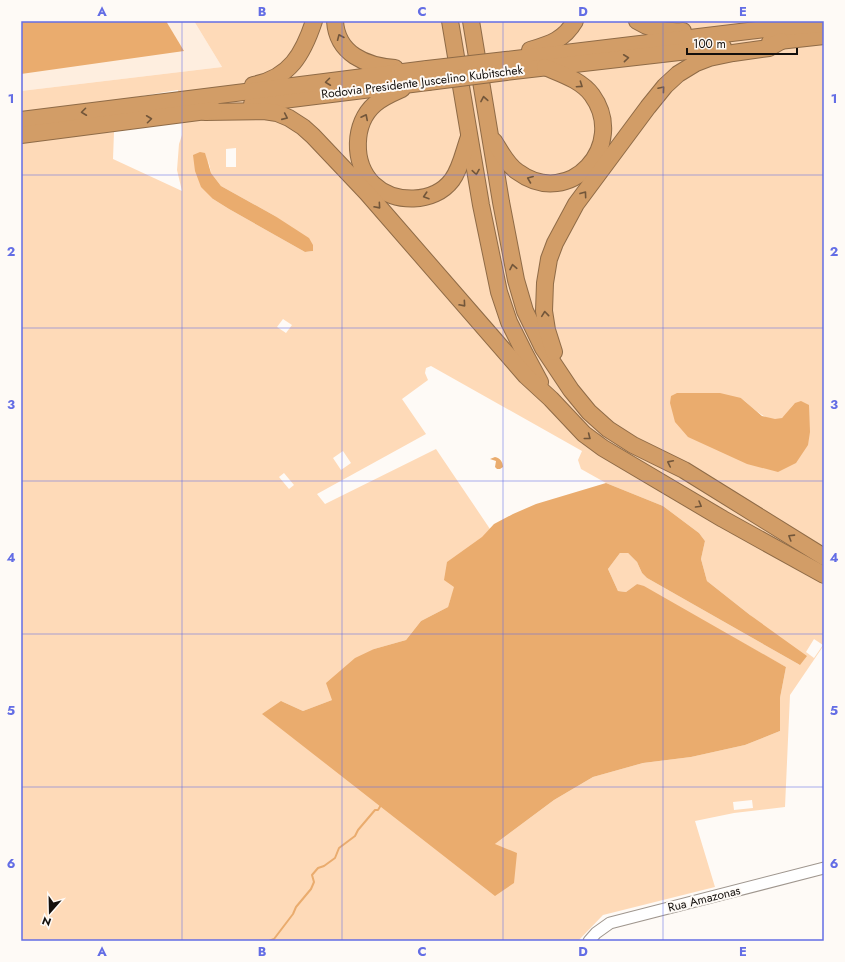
<svg xmlns="http://www.w3.org/2000/svg" width="845" height="962" font-family="Jost,sans-serif">
  <style>
    .built { fill: #feeedf }
    .green { fill: #fedab8; fill-rule: evenodd }
    .water { fill: #eaac6e }
    .lines { fill: none; stroke-linecap: round; stroke-linejoin: round }
    .stream { stroke: #eaac6e; stroke-width: 2 }
    .minor-casing { stroke: #9f968e; stroke-width: 13 }
    .highway-casing { stroke: #8f6b47; stroke-width: 18 }
    .minor { stroke: #fff; stroke-width: 11 }
    .highway { stroke: #d29d67; stroke-width: 16 }
    .highway-bridge-casing { stroke: #8f6b47; stroke-width: 18; stroke-linecap: butt }
    .highway-bridge { stroke: #d29d67; stroke-width: 16 }
    .oneway { stroke: #72563a }
    .grid { fill: none; stroke: #636de5; stroke-width: 1; stroke-opacity: 0.55 }
    .labels { text-anchor: middle; stroke-width: 4; stroke-linejoin: round; paint-order: stroke }
    .street-label { font-size: 12px; fill: #130f0c; stroke: #fefaf6 }
    .neatline { fill: none; stroke: #636de5; stroke-width: 1.5 }
    .grid-label { font-size: 13px; text-anchor: middle; font-weight: bold; fill: #636de5 }
  </style>
  <rect width="100%" height="100%" fill="#fefaf6"/>
  <path class="built" d="M 21,21 L 194,21 L 222,67 L 21,91 Z"/>
  <path class="green" d="M 194,21 L 824,21 L 824,645 L 790,695 L 785,807 L 734,813 L 695,821 L 715,887 L 603,915 L 578,941 L 21,941 L 21,141 L 52,137 L 114,132 L 113,159 L 182,191 L 177,170 L 179,144 L 182,135 L 182,128 L 178,90 L 21,116 L 21,91 L 222,67 ZM 236,148 L 236,167 L 226,167 L 226,149 ZM 208,159 L 211,173 L 221,186 L 275,216 L 313,251 L 305,252 L 229,209 L 213,199 ZM 283,319 L 292,325 L 286,333 L 277,327 ZM 431,366 L 582,451 L 578,460 L 581,469 L 606,483 L 663,506 L 699,533 L 705,541 L 701,559 L 707,581 L 750,615 L 800,665 L 647,578 L 642,573 L 637,562 L 628,553 L 620,553 L 608,569 L 618,591 L 626,592 L 637,584 L 786,667 L 780,698 L 780,731 L 745,745 L 691,757 L 643,763 L 593,777 L 554,800 L 495,844 L 281,701 L 303,711 L 332,700 L 374,649 L 406,640 L 421,621 L 448,607 C 456,582 472,547 490,529 L 436,449 L 325,504 L 317,494 L 426,434 L 402,399 L 428,380 L 425,373 L 426,368 ZM 741,398 C 750,405 769,426 782,418 C 787,415 791,407 795,403 L 747,464 ZM 343,451 L 351,463 L 341,470 L 333,458 ZM 284,473 L 294,485 L 289,489 L 279,477 ZM 814,639 L 823,645 L 814,658 L 806,652 ZM 752,800 L 753,808 L 734,810 L 733,802 Z"/>
  <g class="water">
    <path d="M 21,21 L 166,21 L 184,51 L 21,74 Z"/>
    <path d="M 200,152 L 205,153 L 211,173 L 221,186 L 275,216 L 309,238 L 313,245 L 313,251 L 305,252 L 229,209 L 213,199 L 201,187 L 195,171 L 193,155 Z"/>
    <path d="M 677,393 L 720,393 L 741,398 L 762,416 L 775,419 L 782,418 L 795,403 L 801,401 L 809,405 L 810,432 L 808,445 L 796,463 L 778,472 L 747,464 L 688,437 L 675,422 L 670,403 L 671,396 Z"/>
    <path d="M 495,457 C 500,458 503,462 503,467 L 500,469 L 497,469 L 495,467 L 496,461 L 490,459 Z"/>
    <path d="M 606,483 L 663,506 L 699,533 L 705,541 L 701,559 L 707,581 L 750,615 L 807,656 L 800,665 L 647,578 L 642,573 L 637,562 L 628,553 L 620,553 L 608,569 L 618,591 L 626,592 L 637,584 L 644,586 L 786,667 L 780,698 L 780,731 L 745,745 L 691,757 L 643,763 L 593,777 L 554,800 L 495,844 L 517,853 L 514,883 L 495,896 L 262,714 L 281,701 L 303,711 L 332,700 L 326,683 L 355,658 L 374,649 L 406,640 L 421,621 L 448,607 L 454,587 L 444,580 L 447,562 L 482,537 L 494,524 L 513,514 L 536,504 Z"/>
  </g>
  <g class="lines">
    <path class="stream" d="M 269,941 L 274,939 L 293,914 L 296,907 L 311,889 L 314,882 L 312,875 L 318,868 L 324,866 L 335,858 L 339,848 L 355,836 L 358,830 L 375,810 L 378,810 L 381,805"/>
    <g class="minor-casing">
      <path id="minor" d="M 589,941 L 596,933 L 610,923 L 824,868"/>
    </g>
    <g class="highway-casing">
      <g id="highway">
        <path d="M 335,21 C 337,54 366,66 395,68"/>
        <path d="M 450,21 L 481,205 L 499,292 L 509,322 L 525,354 L 540,382"/>
        <path d="M 471,21 L 501,202 L 516,280 L 525,311 L 543,348 L 571,390 L 589,412 L 608,429 L 633,445 L 684,470 L 824,557"/>
        <path d="M 637,21 C 651,30 666,32 683,31"/>
        <path d="M 770,42 L 824,36"/>
        <path d="M 530,50 C 550,44 564,40 575,21"/>
        <path d="M 506,60 L 782,27 L 824,24"/>
        <path d="M 506,72 L 723,47"/>
        <path d="M 253,85 C 290,78 303,54 314,21"/>
        <path d="M 402,89 C 393,93 383,97 375,104 C 353,123 352,163 373,184 C 394,204 434,204 452,180 C 461,168 464,150 469,137"/>
        <path d="M 252,104 L 428,82"/>
        <path d="M 205,112 L 264,111 L 277,113 L 289,118 L 303,127 L 313,136 L 367,193 L 526,376 L 551,399 L 584,434 L 603,448 L 723,519 L 824,575"/>
        <path d="M 21,120 L 427,69"/>
        <path d="M 21,135 L 214,110"/>
        <path d="M 494,141 C 501,152 507,165 518,172 C 570,210 628,145 592,95 C 581,80 561,74 545,67"/>
        <path d="M 554,352 L 547,330 L 544,311 L 545,283 L 549,259 L 555,243 L 576,204 L 648,107 L 665,86 L 678,74 L 696,63 L 709,58 L 733,53 L 769,48 L 781,41"/>
      </g>
    </g>
    <use href="#minor" class="minor"/>
    <use href="#highway" class="highway"/>
    <g class="highway-bridge-casing">
      <g id="highway-bridge">
        <path d="M 427,69 L 506,60"/>
        <path d="M 428,82 L 506,72"/>
      </g>
    </g>
    <use href="#highway-bridge" class="highway-bridge"/>
  </g>
  <defs><path id="oneway-chevron" d="M-2-3.5L2.5 0L-2 3.5" fill="none" stroke-width="1.6" stroke-linecap="round" stroke-linejoin="round"/></defs>
  <g class="oneway">
    <use href="#oneway-chevron" transform="translate(340 37) rotate(-113)"/>
    <use href="#oneway-chevron" transform="translate(626 58) rotate(-6)"/>
    <use href="#oneway-chevron" transform="translate(328 82) rotate(173)"/>
    <use href="#oneway-chevron" transform="translate(580 85) rotate(34)"/>
    <use href="#oneway-chevron" transform="translate(662 89) rotate(-50)"/>
    <use href="#oneway-chevron" transform="translate(484 99) rotate(-100)"/>
    <use href="#oneway-chevron" transform="translate(84 112) rotate(173)"/>
    <use href="#oneway-chevron" transform="translate(285 117) rotate(24)"/>
    <use href="#oneway-chevron" transform="translate(365 117) rotate(-63)"/>
    <use href="#oneway-chevron" transform="translate(149 119) rotate(-7)"/>
    <use href="#oneway-chevron" transform="translate(476 172) rotate(81)"/>
    <use href="#oneway-chevron" transform="translate(530 179) rotate(-158)"/>
    <use href="#oneway-chevron" transform="translate(584 194) rotate(-54)"/>
    <use href="#oneway-chevron" transform="translate(426 196) rotate(162)"/>
    <use href="#oneway-chevron" transform="translate(378 206) rotate(49)"/>
    <use href="#oneway-chevron" transform="translate(513 267) rotate(-101)"/>
    <use href="#oneway-chevron" transform="translate(463 304) rotate(49)"/>
    <use href="#oneway-chevron" transform="translate(545 314) rotate(-96)"/>
    <use href="#oneway-chevron" transform="translate(588 437) rotate(38)"/>
    <use href="#oneway-chevron" transform="translate(670 463) rotate(-154)"/>
    <use href="#oneway-chevron" transform="translate(699 505) rotate(30)"/>
    <use href="#oneway-chevron" transform="translate(791 537) rotate(-148)"/>
  </g>
  <path class="grid" d="M 182,21 L 182,941M 342,21 L 342,941M 503,21 L 503,941M 663,21 L 663,941M 21,175 L 824,175M 21,328 L 824,328M 21,481 L 824,481M 21,634 L 824,634M 21,787 L 824,787"/>
  <g class="labels">
    <g class="street-label">
      <text transform="translate(422 82) rotate(-7)" y="4">Rodovia Presidente Juscelino Kubitschek</text>
      <text transform="translate(704 899) rotate(-14)" y="4">Rua Amazonas</text>
    </g>
  </g>
  <rect width="845" height="962" fill="none" stroke="#fefaf6" stroke-width="44"/>
  <g transform="translate(50 912) rotate(200)" stroke="#fefaf6" stroke-width="3" paint-order="stroke">
  <path d="M0-3L7 15L0 10L-7 15Z" fill="#130f0c"/>
  <text y="-6" font-size="11" font-weight="bold" text-anchor="middle" fill="#130f0c">N</text>
  </g>
  <path d="M687 48v6h110v-6" fill="none" stroke="#130f0c" stroke-width="2"/>
  <text x="693" y="48" font-size="12" fill="#130f0c" stroke="#fefaf6" stroke-width="3" paint-order="stroke">100 m</text>
  <rect x="22" y="22" width="801" height="918" class="neatline"/>
  <g class="grid-label">
    <text x="102" y="16">A</text>
    <text x="262" y="16">B</text>
    <text x="422" y="16">C</text>
    <text x="583" y="16">D</text>
    <text x="743" y="16">E</text>
    <text x="11" y="103">1</text>
    <text x="834" y="103">1</text>
    <text x="11" y="256">2</text>
    <text x="834" y="256">2</text>
    <text x="11" y="409">3</text>
    <text x="834" y="409">3</text>
    <text x="11" y="562">4</text>
    <text x="834" y="562">4</text>
    <text x="11" y="715">5</text>
    <text x="834" y="715">5</text>
    <text x="11" y="868">6</text>
    <text x="834" y="868">6</text>
    <text x="102" y="956">A</text>
    <text x="262" y="956">B</text>
    <text x="422" y="956">C</text>
    <text x="583" y="956">D</text>
    <text x="743" y="956">E</text>
  </g>
</svg>
